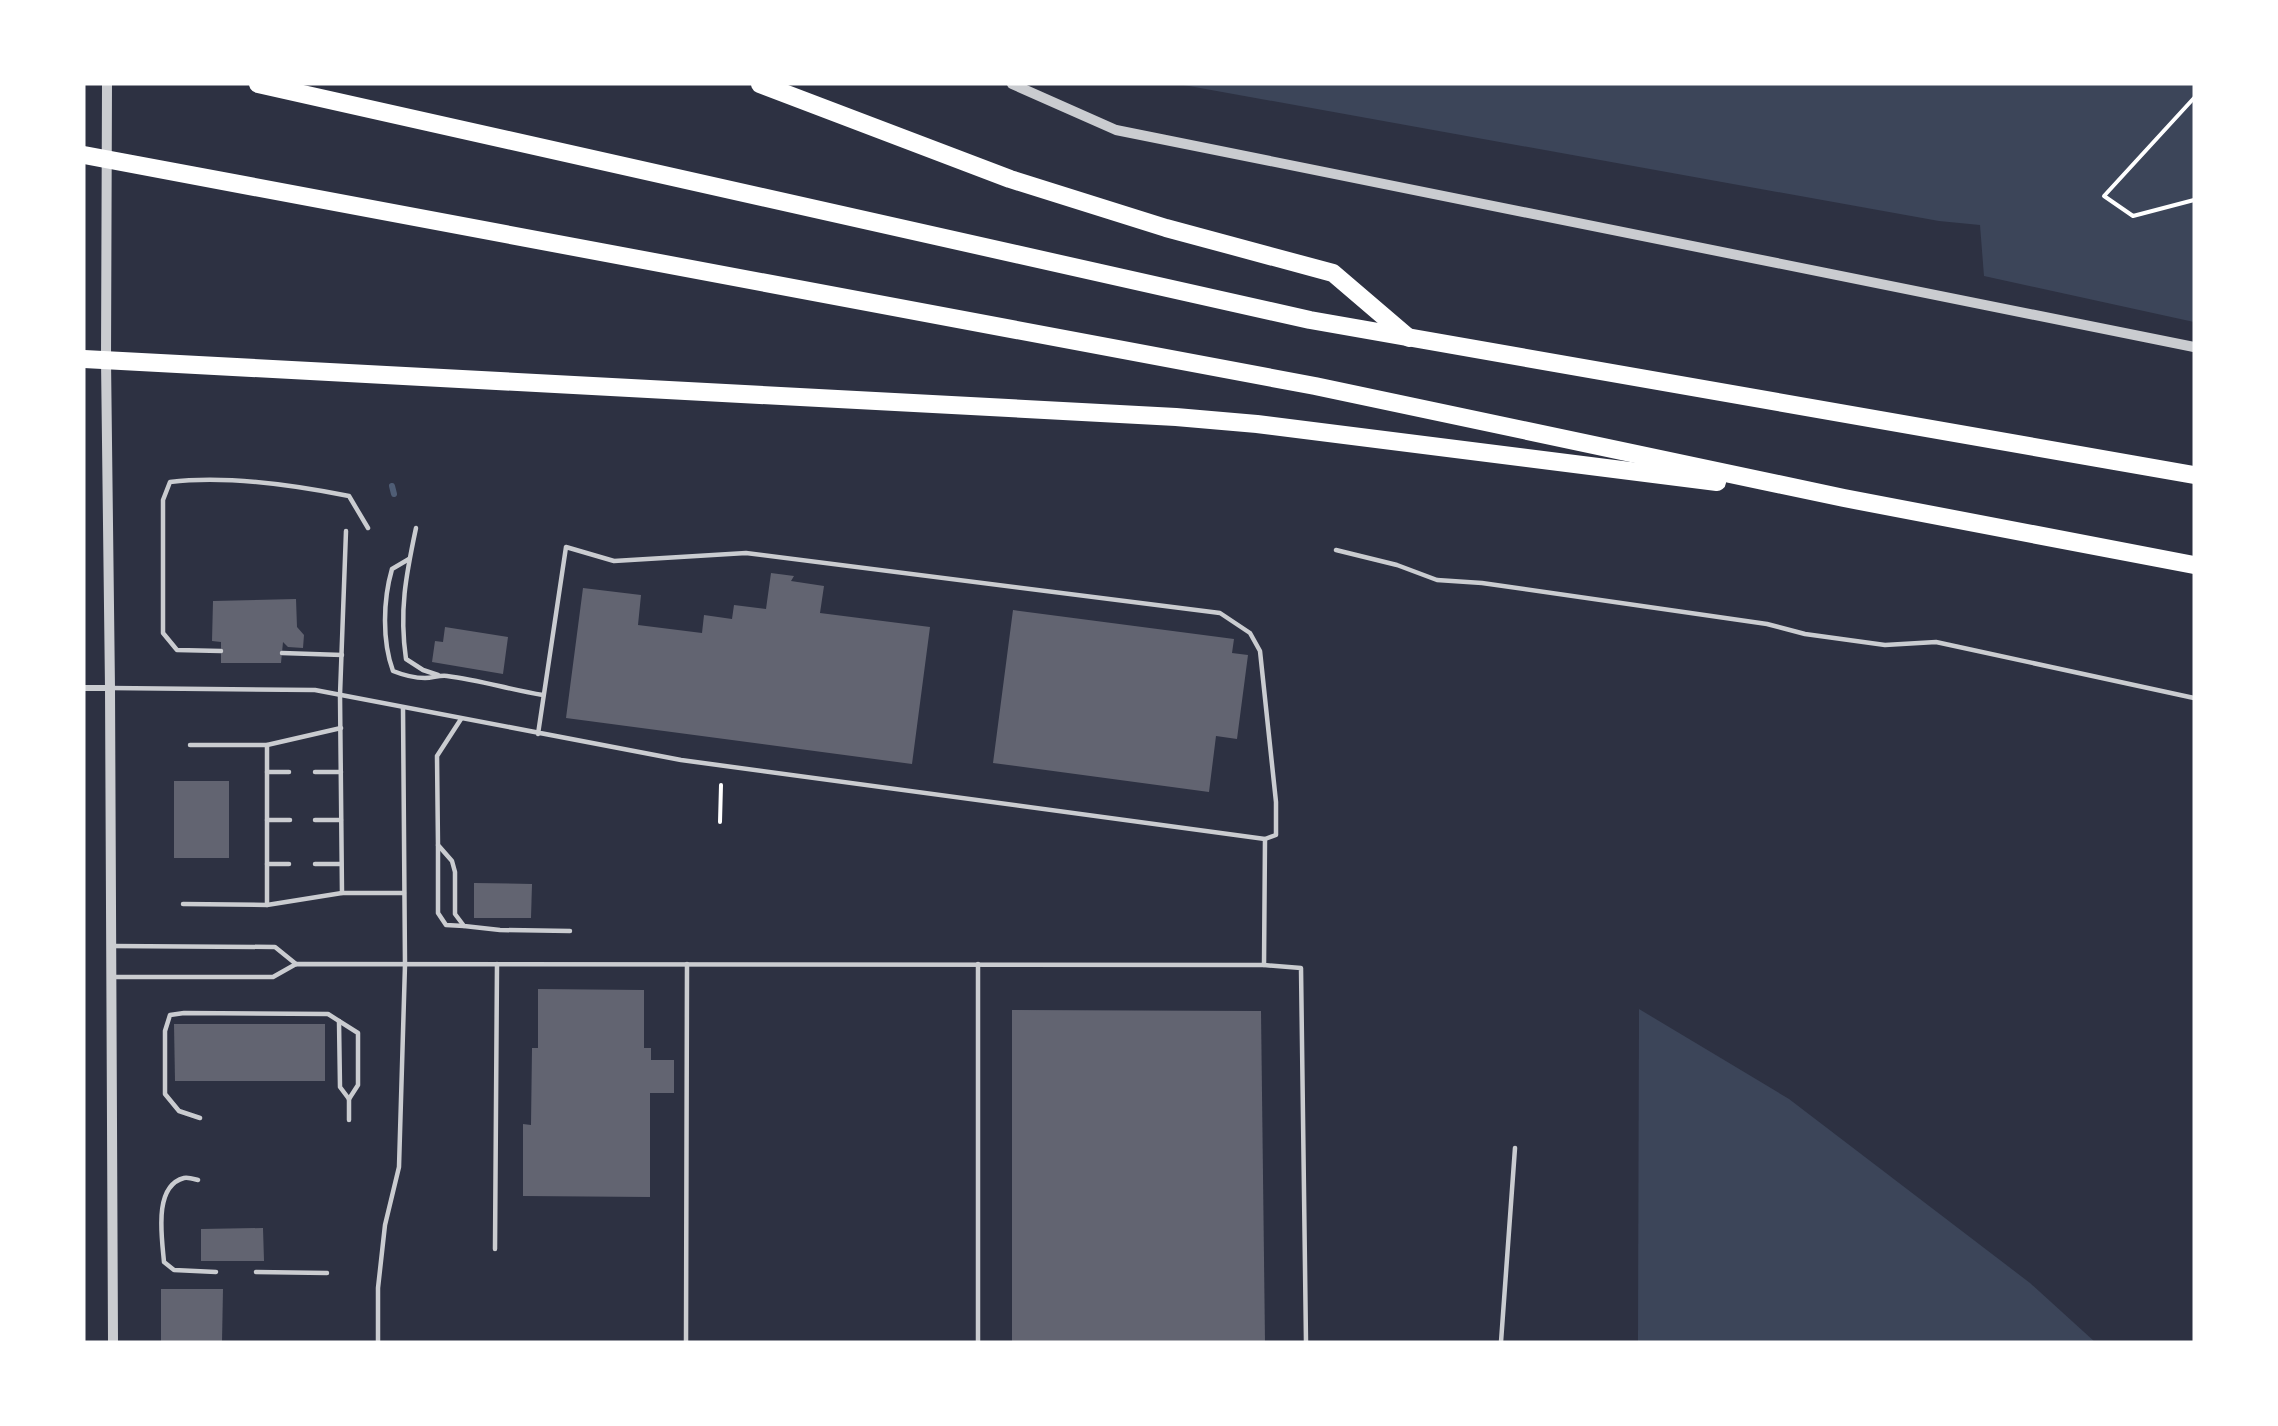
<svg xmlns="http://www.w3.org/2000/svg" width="2278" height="1426" font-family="Cabin,sans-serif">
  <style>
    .green { fill: #3c4559 }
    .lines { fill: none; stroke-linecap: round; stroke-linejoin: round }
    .stream { stroke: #4f5d75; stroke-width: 6 }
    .building { fill: #626471 }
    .path { stroke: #fff; stroke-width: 4 }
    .service { stroke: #caccd0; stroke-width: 4.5 }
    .minor { stroke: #caccd0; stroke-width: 6 }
    .tertiary { stroke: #caccd0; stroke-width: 10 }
    .motorway { stroke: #fff; stroke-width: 18 }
  </style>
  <rect width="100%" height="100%" fill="#2d3142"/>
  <g class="green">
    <path d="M 1178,84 L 2194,84 L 2194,322 L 1984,276 L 1980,225 L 1939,221 Z"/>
    <path d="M 1639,1009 L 1789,1099 L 2030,1283 L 2095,1342 L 1638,1342 Z"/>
  </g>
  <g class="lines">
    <path class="stream" d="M 392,486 L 394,494"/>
  </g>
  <g class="building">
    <path d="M 771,573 L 794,576 L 791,581 L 824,586 L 820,613 L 930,627 L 912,764 L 566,718 L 583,588 L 641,595 L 638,625 L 702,633 L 704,615 L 732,619 L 734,605 L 766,609 Z"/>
    <path d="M 296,599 L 297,627 L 304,635 L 303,648 L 288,647 L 283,642 L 281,663 L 221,663 L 221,642 L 212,641 L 213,601 Z"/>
    <path d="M 1013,610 L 1234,639 L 1232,653 L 1248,655 L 1237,739 L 1216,736 L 1209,792 L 993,763 Z"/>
    <path d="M 445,627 L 508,637 L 503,674 L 432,662 L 435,641 L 443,642 Z"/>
    <rect x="174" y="781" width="55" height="77"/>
    <path d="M 474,883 L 532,884 L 531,918 L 474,918 Z"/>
    <path d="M 538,989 L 644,990 L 644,1048 L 651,1048 L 651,1060 L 674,1060 L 674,1093 L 650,1093 L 650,1197 L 523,1196 L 523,1124 L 531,1125 L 532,1048 L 538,1048 Z"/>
    <path d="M 1012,1010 L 1261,1011 L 1265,1342 L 1012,1342 Z"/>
    <path d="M 174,1024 L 325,1024 L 325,1081 L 175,1081 Z"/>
    <path d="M 263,1228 L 264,1261 L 201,1261 L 201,1229 Z"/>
    <path d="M 161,1289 L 223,1289 L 222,1342 L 161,1342 Z"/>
  </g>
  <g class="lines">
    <g class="path">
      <path d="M 2194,98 L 2104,196 L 2133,216 L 2194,200"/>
      <path d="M 720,822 L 721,785"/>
    </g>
    <g class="service">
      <path d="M 416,528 C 406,575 399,611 406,659 L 423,670 L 438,675"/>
      <path d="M 1336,550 L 1397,565 L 1437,580 L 1482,583 L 1767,624 L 1805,634 L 1885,645 L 1936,642 L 2194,698"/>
      <path d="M 409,559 L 392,569 C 383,600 382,641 393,671 C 403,675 414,678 425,678 C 433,678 439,675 447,676 C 480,680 511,690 543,695"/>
      <path d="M 221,651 L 177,650 L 163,633 L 163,500 L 170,482 C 225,475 294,485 349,496 L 368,528"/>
      <path d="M 282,653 L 342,655"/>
      <path d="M 110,688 L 315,690 L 681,760 L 1265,839 L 1276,835 L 1276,802 L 1260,651 L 1250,633 L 1220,613 L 746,553 L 614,561 L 566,547 L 538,734"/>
      <path d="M 461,719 L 437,756 L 438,845 L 452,861 L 455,872 L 455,914 L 464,926 L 500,930 L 570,931"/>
      <path d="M 190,745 L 267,745 L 341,728"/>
      <path d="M 267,772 L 289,772"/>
      <path d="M 315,772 L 341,772"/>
      <path d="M 267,820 L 290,820"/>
      <path d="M 315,820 L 341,820"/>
      <path d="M 438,845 L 438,913 L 446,925 L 464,926"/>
      <path d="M 267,864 L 289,864"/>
      <path d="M 315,864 L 341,864"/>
      <path d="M 342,893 L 340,695 L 346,531"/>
      <path d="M 183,904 L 267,905 L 342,893 L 404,893"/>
      <path d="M 267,905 L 267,745"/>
      <path d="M 112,946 L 275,947 L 296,964"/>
      <path d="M 978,964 L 978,1342"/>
      <path d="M 1264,965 L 1301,968 L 1306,1342"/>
      <path d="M 112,977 L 273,977 L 296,964 L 1264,965 L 1265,839"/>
      <path d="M 339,1021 L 340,1087 L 349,1099 L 349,1120"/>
      <path d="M 200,1118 L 179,1111 L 165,1094 L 165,1031 L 170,1015 L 184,1013 L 328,1014 L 358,1033 L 358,1085 L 349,1099"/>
      <path d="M 198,1180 C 194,1179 188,1177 184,1178 C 153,1186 162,1238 164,1262 L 174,1270 L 216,1272"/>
      <path d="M 495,1249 L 497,964"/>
      <path d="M 256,1272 L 327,1273"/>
      <path d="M 378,1342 L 378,1288 L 385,1225 L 399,1167 L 405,965 L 403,708"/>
      <path d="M 686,1342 L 687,964"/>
      <path d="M 1501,1342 L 1515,1148"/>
    </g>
    <path class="minor" d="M 84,688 L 110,688"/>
    <g class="tertiary">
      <path d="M 107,84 L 106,360 L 110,688 L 113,1342"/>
      <path d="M 1012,84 L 1116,130 L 2194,347"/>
    </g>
    <g class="motorway">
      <path d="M 258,84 L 1310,320 L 2194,475"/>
      <path d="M 760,84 L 1010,179 L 1166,228 L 1333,273 L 1409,338"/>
      <path d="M 84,155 L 1315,386 L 1844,498 L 2194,565"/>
      <path d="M 84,359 L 1176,417 L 1257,424 L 1717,482"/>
    </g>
  </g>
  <rect width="2278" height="1426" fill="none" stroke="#ffffff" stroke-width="171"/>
</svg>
